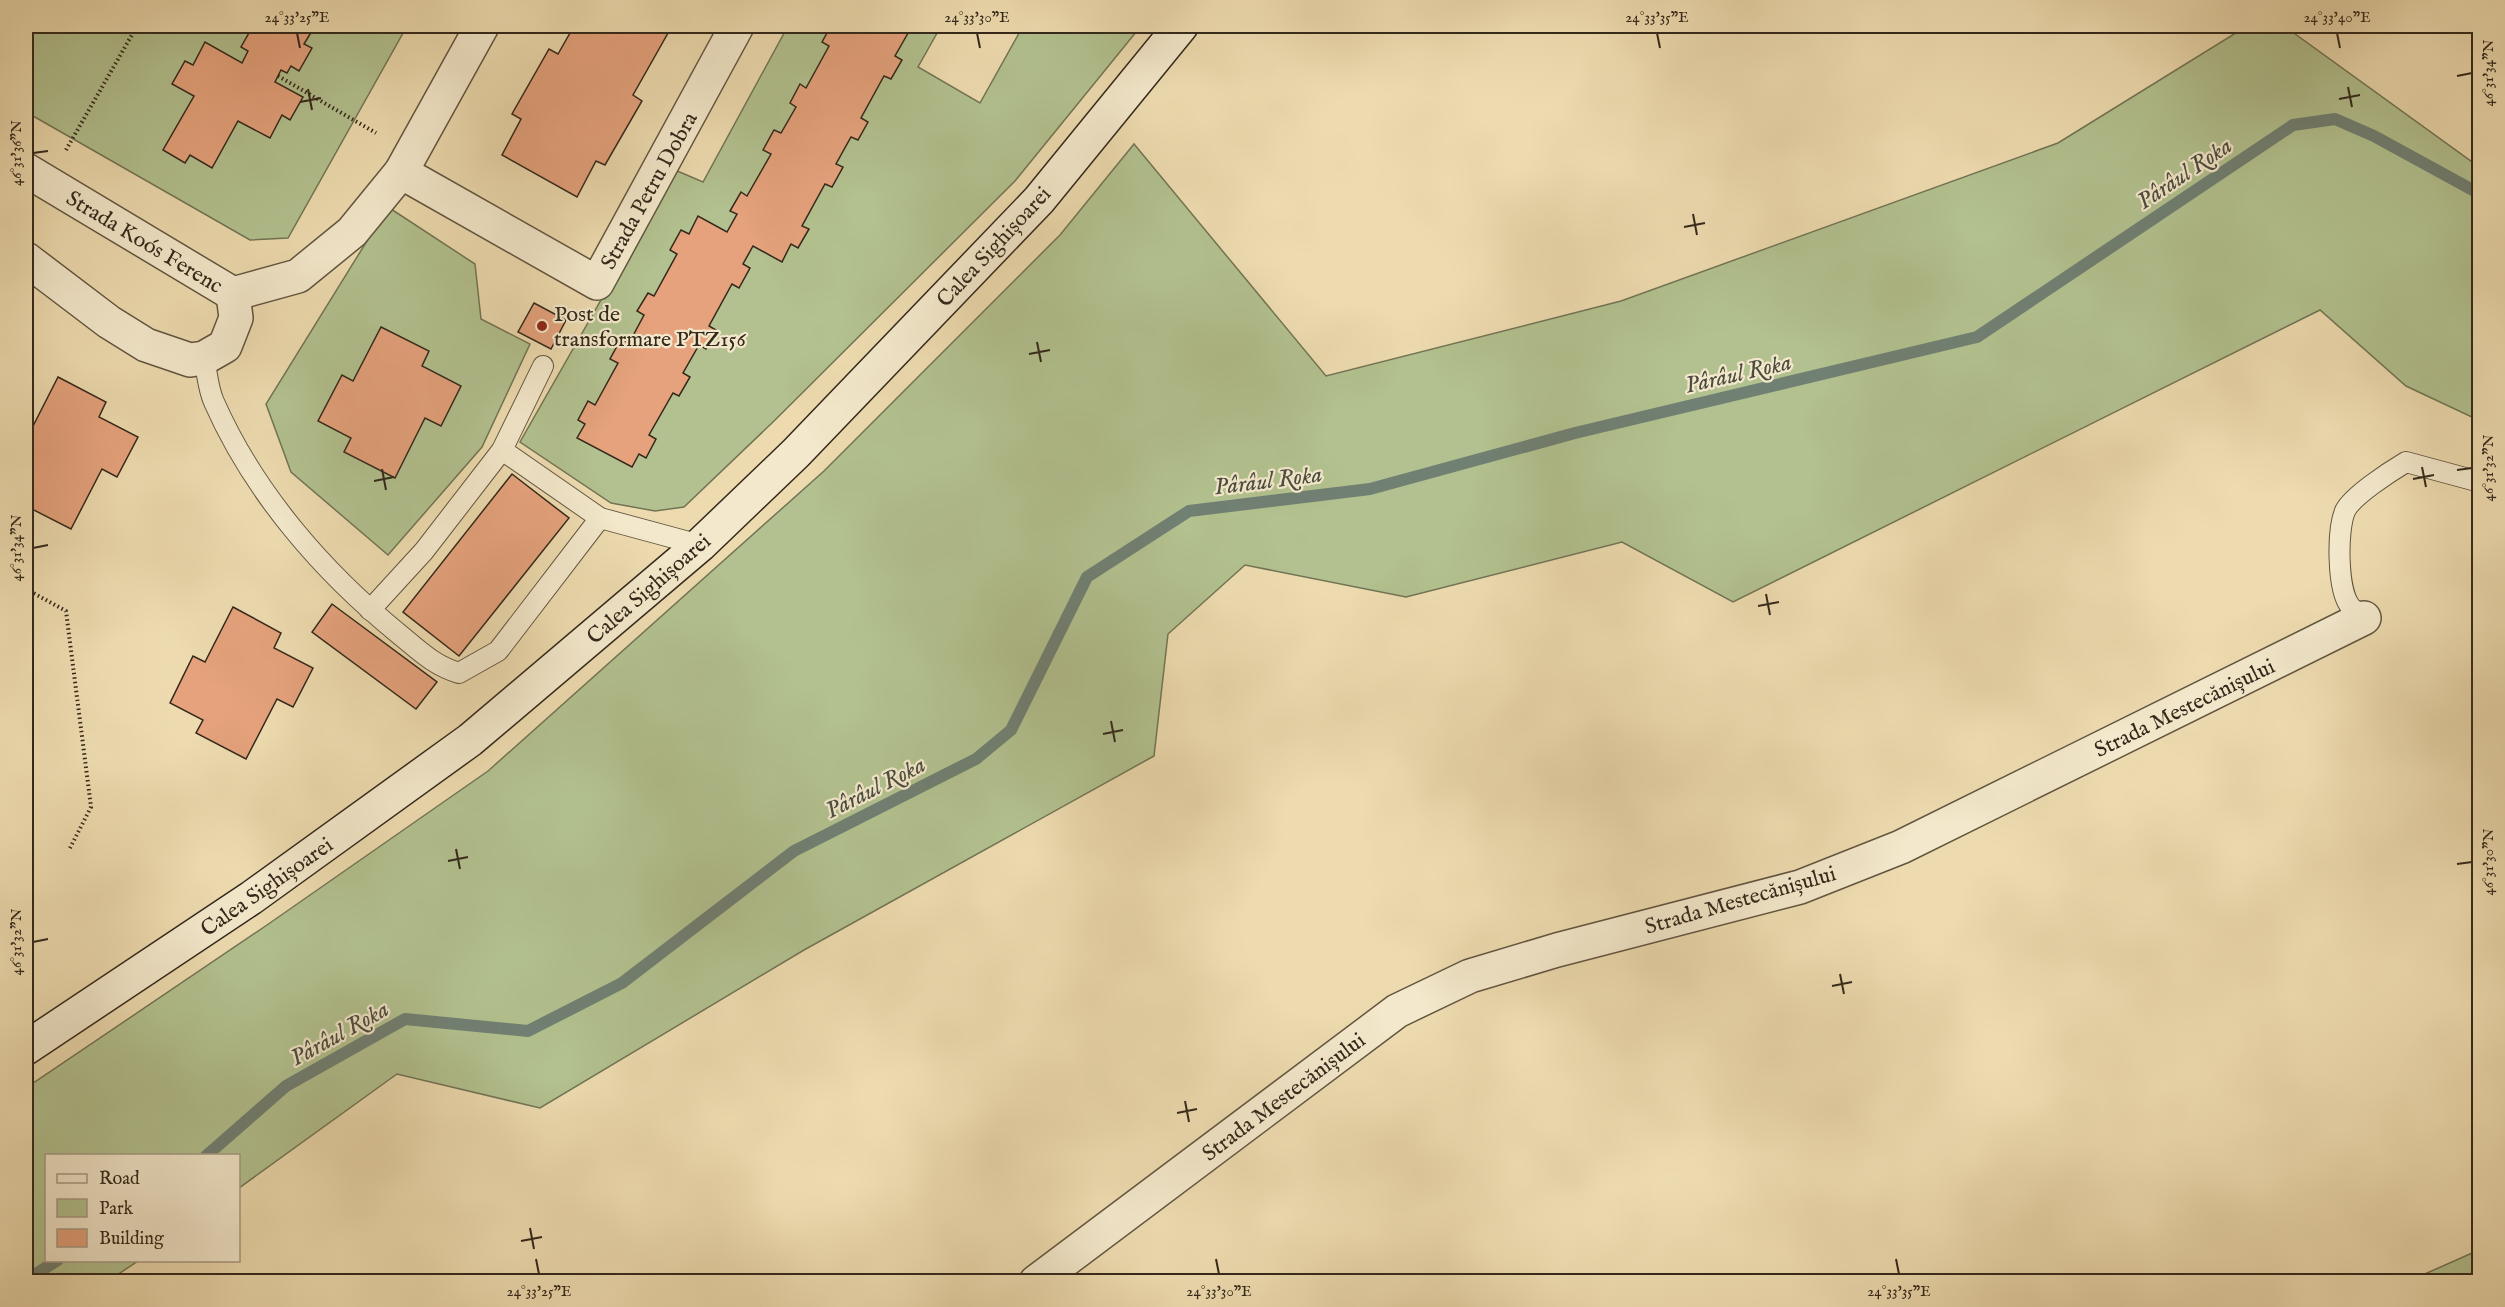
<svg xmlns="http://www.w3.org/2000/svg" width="2505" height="1307" font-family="'IM FELL English',serif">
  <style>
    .green { fill: #b2c18f; stroke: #727455; stroke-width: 1.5 }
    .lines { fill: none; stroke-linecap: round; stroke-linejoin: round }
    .stream { stroke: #708073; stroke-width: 12 }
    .building { fill: #e5a27c; stroke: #33281b; stroke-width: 1.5 }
    .service-casing { stroke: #625540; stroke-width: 22 }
    .minor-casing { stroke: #625540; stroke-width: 36 }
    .secondary-casing { stroke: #33281b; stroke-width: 36 }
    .path { stroke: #33281b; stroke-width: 4; stroke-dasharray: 1.5 3; stroke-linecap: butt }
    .service { stroke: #f3e8cb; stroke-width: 20 }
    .minor { stroke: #f3e8cb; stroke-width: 33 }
    .secondary { stroke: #f3e8cb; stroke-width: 33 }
    .ticks { fill: none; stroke: #33281b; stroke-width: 2 }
    .poi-dot { fill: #8f2418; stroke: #f3e8cb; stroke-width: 2 }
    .labels { text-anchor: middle; stroke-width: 4.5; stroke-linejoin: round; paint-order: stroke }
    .street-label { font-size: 22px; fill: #33281b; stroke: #f3e8cb }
    .poi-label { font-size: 22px; fill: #33281b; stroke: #f3e8cb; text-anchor: start }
    .water-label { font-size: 24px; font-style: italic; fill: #4c4d40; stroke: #f3e8cb }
    .neatline { fill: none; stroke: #33281b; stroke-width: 2 }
    .ticks-label { font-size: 15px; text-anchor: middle; fill: #33281b }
  </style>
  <rect width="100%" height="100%" fill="#eddbaf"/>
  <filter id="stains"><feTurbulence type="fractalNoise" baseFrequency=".00333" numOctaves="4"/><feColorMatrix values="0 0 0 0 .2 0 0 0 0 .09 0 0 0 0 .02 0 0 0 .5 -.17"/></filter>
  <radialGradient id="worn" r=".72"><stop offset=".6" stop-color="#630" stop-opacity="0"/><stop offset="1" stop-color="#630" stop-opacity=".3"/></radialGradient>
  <g class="green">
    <path d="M 26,26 L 407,26 L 288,238 L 250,240 L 26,112 Z"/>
    <path d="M 788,26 L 941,26 L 918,67 L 980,103 L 1023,26 L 1141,26 L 1015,181 L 772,423 L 684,507 L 655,511 L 611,503 L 520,442 L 675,170 L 703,182 Z"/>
    <path d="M 2247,26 L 2284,26 L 2479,167 L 2480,408 L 2476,419 L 2406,386 L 2320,310 L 1733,602 L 1622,542 L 1406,597 L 1245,565 L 1168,634 L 1154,756 L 804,950 L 540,1108 L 397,1074 L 239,1188 L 238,1156 L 46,1156 L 46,1260 L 138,1261 L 108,1281 L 26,1281 L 26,1088 L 267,925 L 488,771 L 824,471 L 1060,235 L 1134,144 L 1326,376 L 1621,301 L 2058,143 Z"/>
    <path d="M 388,207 L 475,264 L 481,319 L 530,344 L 482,447 L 388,555 L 291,472 L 266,404 Z"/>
    <path d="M 2479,1250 L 2479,1281 L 2409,1281 Z"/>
  </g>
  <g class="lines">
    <g class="stream">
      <path d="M 206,1156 L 286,1086 L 405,1019 L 528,1031 L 622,983 L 794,851 L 976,759 L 1011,730 L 1087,577 L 1189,511 L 1370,489 L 1575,433 L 1977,337 L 2293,125 L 2335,119 L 2374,136 L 2480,194"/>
      <path d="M 26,1280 L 58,1260"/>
    </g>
  </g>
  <g class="building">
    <path d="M 253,26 L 315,26 L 304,44 L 312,48 L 299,71 L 291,66 L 287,73 L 281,70 L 275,82 L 303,97 L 290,120 L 282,115 L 270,138 L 238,121 L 212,168 L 190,155 L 185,163 L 163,150 L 194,96 L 172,84 L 185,61 L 193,65 L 205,42 L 242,63 L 248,51 L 241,47 Z"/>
    <path d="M 574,26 L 672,26 L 633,95 L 642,101 L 605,165 L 596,161 L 577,197 L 502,155 L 521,119 L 512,114 L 549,49 L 558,54 Z"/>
    <path d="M 831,26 L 920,26 L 917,32 L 911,28 L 895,56 L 902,60 L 891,79 L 884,76 L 861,118 L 868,122 L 858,140 L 851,137 L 836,164 L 843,167 L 832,187 L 825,184 L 802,226 L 809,229 L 798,248 L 791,244 L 782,262 L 753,246 L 743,264 L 750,268 L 739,288 L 732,284 L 709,326 L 716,330 L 706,349 L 699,345 L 683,373 L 690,377 L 679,396 L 673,393 L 649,435 L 656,439 L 646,458 L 639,454 L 632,467 L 577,438 L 585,424 L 578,420 L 588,401 L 595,405 L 618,363 L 610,359 L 621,339 L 629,343 L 644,315 L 637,311 L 648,293 L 654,296 L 677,254 L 670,250 L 681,230 L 689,234 L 698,216 L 727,232 L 737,214 L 730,211 L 741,192 L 747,196 L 771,154 L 763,150 L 774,130 L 781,133 L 796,107 L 790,103 L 800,84 L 806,88 L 829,46 L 822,42 Z"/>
    <path d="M 534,303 L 566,320 L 551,349 L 518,332 Z"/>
    <path d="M 381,327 L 429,351 L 422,366 L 461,386 L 441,426 L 425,418 L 395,478 L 344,452 L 351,438 L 318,421 L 342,375 L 353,381 Z"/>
    <path d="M 58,377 L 106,402 L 99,417 L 138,437 L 117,477 L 102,469 L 71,529 L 26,506 L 28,490 L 26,488 L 26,430 L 30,432 Z"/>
    <path d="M 512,474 L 569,518 L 459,656 L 403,612 Z"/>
    <path d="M 332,604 L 437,682 L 416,709 L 312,632 Z"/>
    <path d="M 233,607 L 281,633 L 274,648 L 313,668 L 293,707 L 277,699 L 246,759 L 196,733 L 203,720 L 170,703 L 193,656 L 205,662 Z"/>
  </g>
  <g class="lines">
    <g class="service-casing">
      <g id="service">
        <path d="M 204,358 C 207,372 208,389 214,402 C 254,493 323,572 399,634 C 420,651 433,665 459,673 L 498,651 L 600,518"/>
        <path d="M 502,450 L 600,518 L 700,545"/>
        <path d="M 370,610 L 424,551 L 502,450 L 543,366"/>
        <path d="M 2364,618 C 2360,614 2353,610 2350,606 C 2337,589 2337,530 2345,511 C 2352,496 2391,471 2406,462 L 2480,482"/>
      </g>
    </g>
    <g class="minor-casing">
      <g id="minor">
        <path d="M 26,170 L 233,294"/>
        <path d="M 401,172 L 597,283 L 737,26"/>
        <path d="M 26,259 L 109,322 L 146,345 L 190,360 L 204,358 L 225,346 L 236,318 L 233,294"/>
        <path d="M 233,294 L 298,276 L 352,232 L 401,172 L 482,26"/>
        <path d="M 1036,1282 L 1397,1011 L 1470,976 L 1557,950 L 1800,887 L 1901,847 L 2364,618"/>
      </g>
    </g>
    <g class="secondary-casing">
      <path id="secondary" d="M 26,1048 L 251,898 L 470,740 L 700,545 L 796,453 L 1039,200 L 1181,26"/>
    </g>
    <g class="path">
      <path d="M 278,76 L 376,133"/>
      <path d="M 66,150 L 137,26"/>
      <path d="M 26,589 L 66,611 L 91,807 L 69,850"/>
    </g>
    <use href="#service" class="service"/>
    <use href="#minor" class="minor"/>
    <use href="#secondary" class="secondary"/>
  </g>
  <path class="ticks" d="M 297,33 L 300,48M 977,33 L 980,48M 1657,33 L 1660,48M 2337,33 L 2340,48M 2457,76 L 2472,73M 2348,87 L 2352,107M 308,89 L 312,110M 2339,99 L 2360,95M 300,102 L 321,98M 33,153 L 48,151M 1693,214 L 1697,235M 1684,227 L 1705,223M 1037,342 L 1041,362M 1029,354 L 1050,350M 2422,467 L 2426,487M 382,469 L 386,490M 2457,470 L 2472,468M 2413,479 L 2434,475M 374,481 L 394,477M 33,548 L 48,545M 1766,594 L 1770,615M 1758,606 L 1779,602M 1111,721 L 1115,742M 1103,734 L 1123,730M 456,849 L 460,869M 448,861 L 468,857M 2457,864 L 2472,862M 33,942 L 48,939M 1840,974 L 1844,994M 1832,986 L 1852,982M 1185,1101 L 1189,1122M 1177,1113 L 1197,1109M 530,1228 L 534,1249M 521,1241 L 542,1237M 536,1259 L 539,1274M 1216,1259 L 1219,1274M 1896,1259 L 1899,1274"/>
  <circle class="poi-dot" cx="542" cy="326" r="6"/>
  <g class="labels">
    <g class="street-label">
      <text transform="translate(648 190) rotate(-61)" y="8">Strada Petru Dobra</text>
      <text transform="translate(145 241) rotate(31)" y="8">Strada Koós Ferenc</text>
      <text transform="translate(993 246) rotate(-47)" y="8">Calea Sighișoarei</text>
      <text transform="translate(648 588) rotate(-41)" y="8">Calea Sighișoarei</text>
      <text transform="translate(2184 707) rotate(-26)" y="8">Strada Mestecănișului</text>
      <text transform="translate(266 886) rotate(-35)" y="8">Calea Sighișoarei</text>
      <text transform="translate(1740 899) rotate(-16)" y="8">Strada Mestecănișului</text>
      <text transform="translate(1283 1096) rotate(-37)" y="8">Strada Mestecănișului</text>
    </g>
    <g class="poi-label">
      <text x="554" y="321">Post de<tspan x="554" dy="25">transformare PTZ156</tspan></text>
    </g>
    <g class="water-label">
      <text transform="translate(2184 173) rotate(-34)" y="8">Pârâul Roka</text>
      <text transform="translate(1738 373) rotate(-13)" y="8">Pârâul Roka</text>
      <text transform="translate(1268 480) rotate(-7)" y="8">Pârâul Roka</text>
      <text transform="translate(875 787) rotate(-27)" y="8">Pârâul Roka</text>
      <text transform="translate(339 1033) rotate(-29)" y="8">Pârâul Roka</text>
    </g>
  </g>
  <rect width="2505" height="1307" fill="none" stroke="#eddbaf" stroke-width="66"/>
  <rect x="45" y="1154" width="195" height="108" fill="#f3e8cb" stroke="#a69b85" stroke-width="1.5"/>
  <rect x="57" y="1174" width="30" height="9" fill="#f3e8cb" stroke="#a69b85" stroke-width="1.5"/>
  <text x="99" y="1184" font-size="18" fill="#33281b">Road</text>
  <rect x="57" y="1199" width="30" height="18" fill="#b2c18f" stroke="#a69b85" stroke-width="1.5"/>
  <text x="99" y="1214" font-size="18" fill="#33281b">Park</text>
  <rect x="57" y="1229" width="30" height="18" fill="#e5a27c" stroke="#a69b85" stroke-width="1.5"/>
  <text x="99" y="1244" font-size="18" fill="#33281b">Building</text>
  <rect x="33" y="33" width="2439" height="1241" class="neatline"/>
  <g class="ticks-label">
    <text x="297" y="22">24°33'25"E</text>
    <text x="977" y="22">24°33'30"E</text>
    <text x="1657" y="22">24°33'35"E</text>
    <text x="2337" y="22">24°33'40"E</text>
    <text transform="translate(2488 73) rotate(-90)" y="5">46°31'34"N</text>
    <text transform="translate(16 153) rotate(-90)" y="5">46°31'36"N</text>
    <text transform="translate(2488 468) rotate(-90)" y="5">46°31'32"N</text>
    <text transform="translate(16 548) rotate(-90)" y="5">46°31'34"N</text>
    <text transform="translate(2488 862) rotate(-90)" y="5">46°31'30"N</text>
    <text transform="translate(16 942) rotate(-90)" y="5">46°31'32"N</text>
    <text x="539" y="1296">24°33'25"E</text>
    <text x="1219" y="1296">24°33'30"E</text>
    <text x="1899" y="1296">24°33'35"E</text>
  </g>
  <rect width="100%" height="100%" filter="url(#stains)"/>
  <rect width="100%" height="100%" fill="url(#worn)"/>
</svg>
